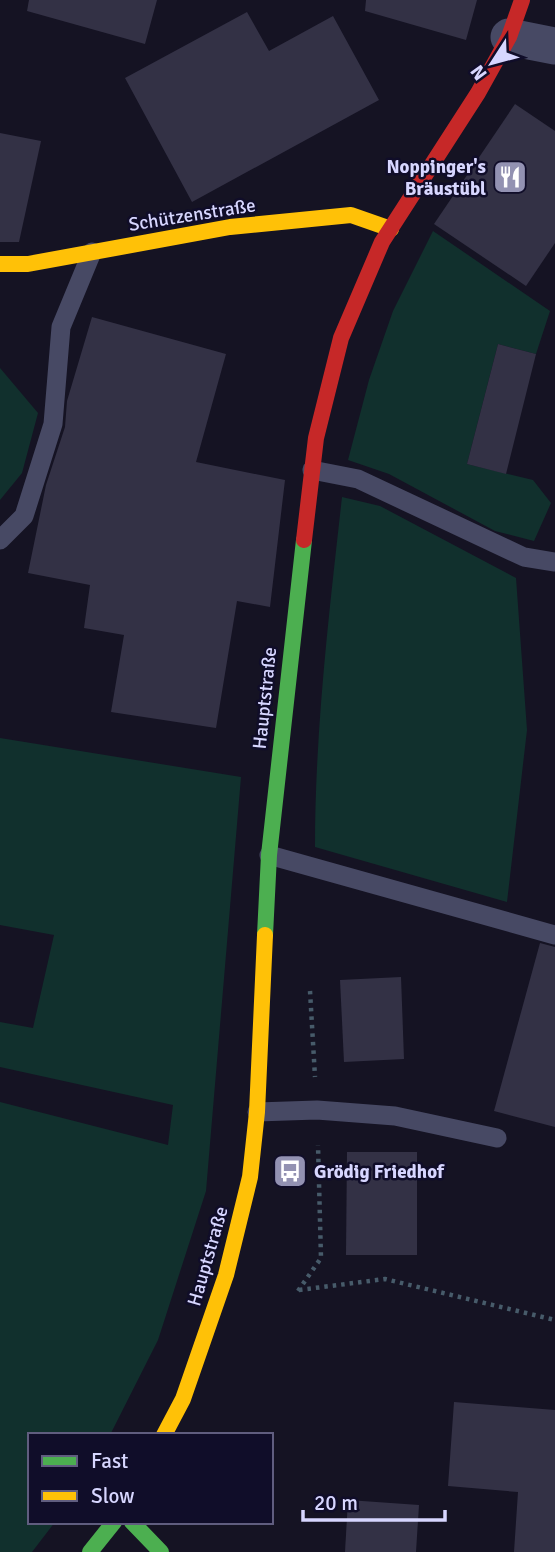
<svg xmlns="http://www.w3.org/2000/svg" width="555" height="1552" font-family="Signika,sans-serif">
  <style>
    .green { fill: #11302d }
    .building { fill: #333145 }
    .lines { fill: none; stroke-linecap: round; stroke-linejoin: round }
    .path { stroke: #475b6a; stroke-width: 4.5; stroke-dasharray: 3.5 5; stroke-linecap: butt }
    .lane { stroke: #474964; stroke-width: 19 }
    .street { stroke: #474964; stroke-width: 37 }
    .fast { stroke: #4caf50; stroke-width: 16 }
    .slow { stroke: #ffc107; stroke-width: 16 }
    .jam { stroke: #c62828; stroke-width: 16 }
    .labels { text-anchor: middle; stroke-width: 5; stroke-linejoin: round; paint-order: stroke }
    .poi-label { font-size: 19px; font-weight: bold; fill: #d7d6ff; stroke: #100d29; text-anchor: end }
    .street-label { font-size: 19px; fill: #d7d6ff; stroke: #100d29 }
  </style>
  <rect width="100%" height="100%" fill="#151323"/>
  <g class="green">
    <path d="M 433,231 L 550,311 L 536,354 L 498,344 L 467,464 L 533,480 L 551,503 L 534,541 L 495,531 L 389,474 L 348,460 L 369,380 L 393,311 Z"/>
    <path d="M 0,368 L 38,413 L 22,473 L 0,500 Z"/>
    <path d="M 342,497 L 380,506 L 516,578 L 527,730 L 507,902 L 315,847 C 315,730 329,614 342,497 Z"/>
    <path d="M 0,738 L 241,777 L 206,1191 L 158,1340 L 110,1435 L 30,1435 L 30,1522 L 55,1522 L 32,1552 L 0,1552 L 0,1102 L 168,1145 L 173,1105 L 0,1067 L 0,1022 L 33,1028 L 54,935 L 0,925 Z"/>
  </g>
  <g class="building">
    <path d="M 29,0 L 157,0 L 145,44 L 27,11 Z"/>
    <path d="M 366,0 L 477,0 L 466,40 L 365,11 Z"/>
    <path d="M 247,12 L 269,51 L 333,16 L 379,100 L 192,202 L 125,78 Z"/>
    <path d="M 515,104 L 555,131 L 555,243 L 526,286 L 434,224 Z"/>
    <path d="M 0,133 L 41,141 L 19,242 L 0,242 Z"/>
    <path d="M 92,317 L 226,354 L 196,462 L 285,480 L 270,607 L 237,601 L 216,728 L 111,712 L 124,635 L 84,628 L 90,585 L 28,573 L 46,485 L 65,427 L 67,401 Z"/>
    <path d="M 498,344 L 536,354 L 506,474 L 467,464 Z"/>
    <path d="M 540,943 L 555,947 L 555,1127 L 494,1111 Z"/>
    <path d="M 401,977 L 404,1059 L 344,1062 L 340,980 Z"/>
    <path d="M 347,1152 L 417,1152 L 417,1255 L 346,1255 Z"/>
    <path d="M 454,1402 L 555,1410 L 555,1552 L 514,1552 L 518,1492 L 448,1486 Z"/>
    <path d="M 348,1500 L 419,1505 L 416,1552 L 345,1552 Z"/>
  </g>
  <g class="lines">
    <g class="path">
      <path d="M 310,991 L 315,1077"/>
      <path d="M 299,1290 L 385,1279 L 555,1320"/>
      <path d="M 298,1291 L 321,1258 L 318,1145"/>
    </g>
    <g class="lane">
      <path d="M 312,470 L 358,479 L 524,557 L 555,562"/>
      <path d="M 0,540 L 24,516 L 53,424 L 61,327 L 92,252"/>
      <path d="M 269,855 L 555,935"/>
      <path d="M 257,1112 L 317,1110 L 395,1116 L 497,1138"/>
    </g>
    <path class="street" d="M 509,37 L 555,46"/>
    <g class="fast">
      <path d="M 265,935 L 269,855 L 304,540"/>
      <path d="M 132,1522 L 161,1552"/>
      <path d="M 90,1552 L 114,1522"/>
    </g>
    <g class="slow">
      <path d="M 0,264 L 28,264 L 230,227 L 351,215 L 391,229"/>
      <path d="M 164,1435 L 183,1399 L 226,1275 L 250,1177 L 257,1112 L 265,935"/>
    </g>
    <path class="jam" d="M 304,540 L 316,438 L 341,338 L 382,242 L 478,93 L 509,37 L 522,0"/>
  </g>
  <defs>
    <g id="restaurant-square" transform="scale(1.75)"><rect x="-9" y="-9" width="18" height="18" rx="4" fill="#9392b2" stroke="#100d29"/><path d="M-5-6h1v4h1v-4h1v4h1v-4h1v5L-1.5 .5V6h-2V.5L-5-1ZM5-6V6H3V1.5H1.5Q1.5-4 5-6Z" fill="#fff"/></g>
    <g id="bus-square" transform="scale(1.75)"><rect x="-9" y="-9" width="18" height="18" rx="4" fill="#9392b2" stroke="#100d29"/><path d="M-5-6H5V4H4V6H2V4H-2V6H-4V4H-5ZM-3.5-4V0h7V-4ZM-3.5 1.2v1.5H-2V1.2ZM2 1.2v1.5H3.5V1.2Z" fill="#fff"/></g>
  </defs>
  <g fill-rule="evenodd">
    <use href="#restaurant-square" x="510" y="177"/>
    <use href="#bus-square" x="290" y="1171"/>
  </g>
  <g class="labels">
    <g class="poi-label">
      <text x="486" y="173">Noppinger's<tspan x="486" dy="22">Bräustübl</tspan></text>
      <text x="314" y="1178" text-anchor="start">Grödig Friedhof</text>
    </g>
    <g class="street-label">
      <text transform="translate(192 214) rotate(-9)" y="7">Schützenstraße</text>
      <text transform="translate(264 698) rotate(-84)" y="7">Hauptstraße</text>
      <text transform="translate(207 1256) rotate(-74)" y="7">Hauptstraße</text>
    </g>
  </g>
  <rect x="28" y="1433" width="245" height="91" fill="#100d29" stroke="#605d7f" stroke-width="2"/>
  <rect x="42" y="1456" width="35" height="10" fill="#4caf50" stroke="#605d7f" stroke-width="2"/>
  <text x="91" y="1468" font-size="21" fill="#d7d6ff">Fast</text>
  <rect x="42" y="1491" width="35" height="10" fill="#ffc107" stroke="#605d7f" stroke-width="2"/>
  <text x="91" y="1503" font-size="21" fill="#d7d6ff">Slow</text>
  <g transform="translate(492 63) rotate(234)" stroke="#100d29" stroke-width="5" paint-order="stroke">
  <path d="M0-5L12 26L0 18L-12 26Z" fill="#d7d6ff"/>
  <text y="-10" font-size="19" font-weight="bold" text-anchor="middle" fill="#d7d6ff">N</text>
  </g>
  <path d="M303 1510v10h142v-10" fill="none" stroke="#d7d6ff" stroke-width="3.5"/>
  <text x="314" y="1510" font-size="21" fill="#d7d6ff" stroke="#100d29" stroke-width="5" paint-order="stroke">20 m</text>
</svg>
